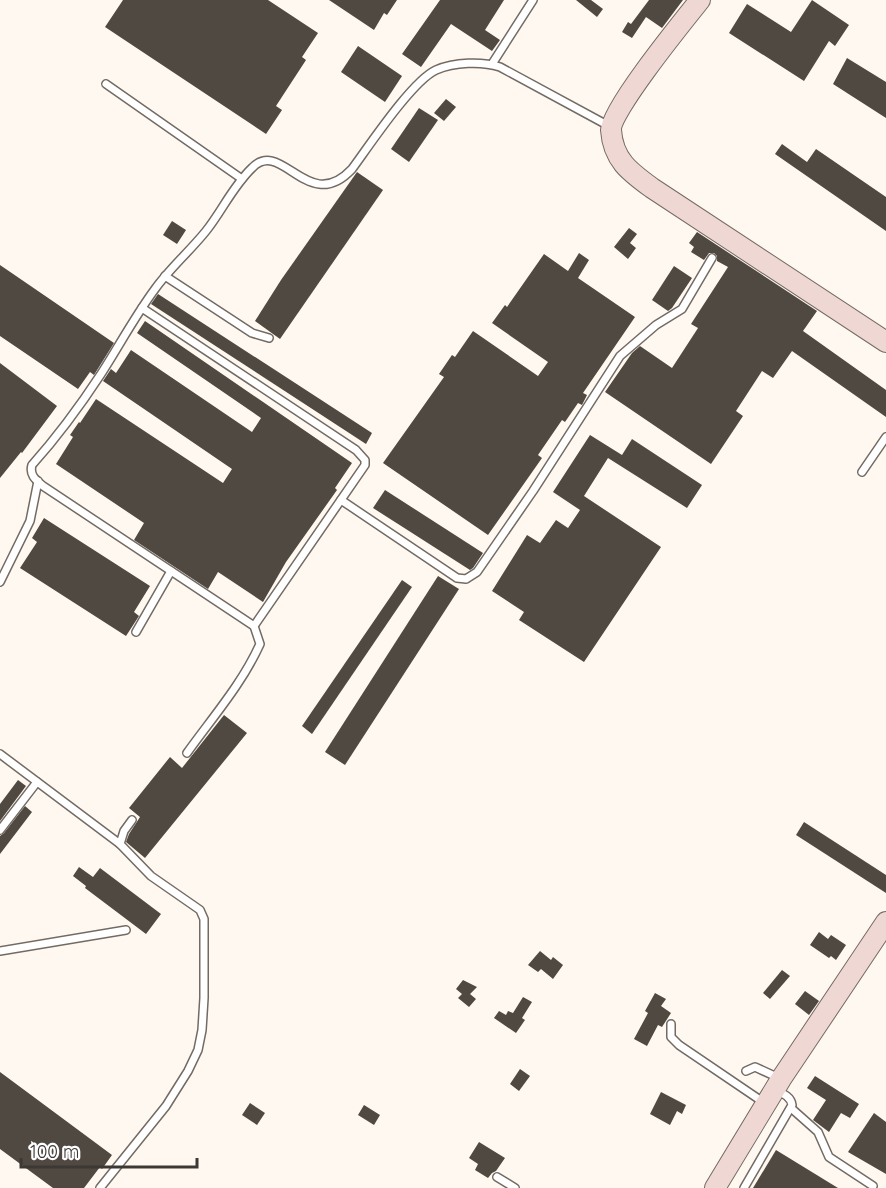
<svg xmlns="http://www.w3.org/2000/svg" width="886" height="1188" font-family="Quicksand,sans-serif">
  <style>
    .building { fill: #504941 }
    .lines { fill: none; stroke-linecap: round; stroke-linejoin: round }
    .lane-casing { stroke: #736b63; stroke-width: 10 }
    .secondary-casing { stroke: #736b63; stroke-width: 22 }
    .lane { stroke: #fff; stroke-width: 7 }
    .secondary { stroke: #efd8d4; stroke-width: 20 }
  </style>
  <rect width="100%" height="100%" fill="#fff8f0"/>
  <g class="building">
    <path d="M 123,0 L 268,0 L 318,33 L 302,57 L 306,60 L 276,106 L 282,110 L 266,134 L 105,27 Z"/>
    <path d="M 329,0 L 397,0 L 387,15 L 384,13 L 374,30 Z"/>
    <path d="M 440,0 L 504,0 L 485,30 L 500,40 L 492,51 L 451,24 L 421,67 L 402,54 Z"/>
    <path d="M 576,0 L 591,0 L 603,9 L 597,17 Z"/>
    <path d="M 649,0 L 683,0 L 662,28 L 646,17 L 632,38 L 622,32 L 628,22 L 631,24 Z"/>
    <path d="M 812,0 L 849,25 L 835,46 L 829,41 L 804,81 L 729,33 L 747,4 L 791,32 Z"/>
    <path d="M 358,46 L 402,76 L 385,102 L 341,72 Z"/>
    <path d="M 847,58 L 886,82 L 886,118 L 833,84 Z"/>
    <path d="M 446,99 L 456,107 L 444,121 L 434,113 Z"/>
    <path d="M 419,108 L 438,120 L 409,162 L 391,149 Z"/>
    <path d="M 782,144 L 807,162 L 816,149 L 886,197 L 886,231 L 775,154 Z"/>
    <path d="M 357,172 L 383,190 L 280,339 L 255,321 L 281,280 Z"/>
    <path d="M 172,221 L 186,230 L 177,244 L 163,235 Z"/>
    <path d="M 629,228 L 637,234 L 630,243 L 636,248 L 628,259 L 614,247 Z"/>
    <path d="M 697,232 L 817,311 L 803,331 L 886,390 L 886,417 L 792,351 L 773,378 L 762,371 L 736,411 L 743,416 L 711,464 L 605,392 L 632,353 L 640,346 L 672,368 L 698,328 L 691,324 L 728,267 L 717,261 L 717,256 L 714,253 L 709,253 L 704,260 L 691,252 L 694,247 L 689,243 Z"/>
    <path d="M 579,253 L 589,260 L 578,278 L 635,317 L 583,393 L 587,395 L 582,405 L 578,403 L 565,422 L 562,420 L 538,455 L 542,458 L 488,535 L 383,463 L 444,377 L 439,374 L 452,355 L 455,357 L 473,331 L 538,376 L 548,362 L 492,323 L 505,305 L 507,307 L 544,254 L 568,271 Z"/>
    <path d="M 0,265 L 114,343 L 94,375 L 90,372 L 78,389 L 0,336 Z"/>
    <path d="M 674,266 L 692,278 L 672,308 L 668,311 L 652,300 Z"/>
    <path d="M 158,294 L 372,433 L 366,444 L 151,304 Z"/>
    <path d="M 145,321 L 352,463 L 335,488 L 337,490 L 286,562 L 263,602 L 218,572 L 208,589 L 134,540 L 144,523 L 56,464 L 73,437 L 70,435 L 79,422 L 80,423 L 96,399 L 223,483 L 232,469 L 103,381 L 111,369 L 116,373 L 131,350 L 252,432 L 261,418 L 137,333 Z"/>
    <path d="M 0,363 L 57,406 L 22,453 L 21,452 L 0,478 Z"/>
    <path d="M 590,435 L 622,455 L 632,439 L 702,485 L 687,508 L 608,458 L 584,496 L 661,547 L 584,662 L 519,620 L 524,612 L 492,591 L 527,535 L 540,543 L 556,520 L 568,528 L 580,510 L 553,492 Z"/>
    <path d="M 385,490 L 483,553 L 473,568 L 470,570 L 373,508 Z"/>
    <path d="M 44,518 L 150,586 L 134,612 L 139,616 L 126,636 L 20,568 L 37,542 L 32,538 Z"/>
    <path d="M 438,576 L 459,589 L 345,765 L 325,752 Z"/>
    <path d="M 402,580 L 412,587 L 312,734 L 302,726 Z"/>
    <path d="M 224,715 L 247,733 L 145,858 L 126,842 L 129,834 L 140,817 L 129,808 L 170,757 L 182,768 Z"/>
    <path d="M 18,780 L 26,786 L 0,821 L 0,804 Z"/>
    <path d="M 25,806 L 32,812 L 0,854 L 0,836 L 4,833 Z"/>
    <path d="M 804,822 L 886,875 L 886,893 L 796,835 Z"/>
    <path d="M 79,867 L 93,877 L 100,868 L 161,914 L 146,934 L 85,888 L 86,886 L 73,876 Z"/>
    <path d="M 819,932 L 828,939 L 831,935 L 846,945 L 836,960 L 831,956 L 829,958 L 810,945 Z"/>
    <path d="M 540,951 L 551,960 L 553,957 L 563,965 L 553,979 L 541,969 L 538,972 L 528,965 Z"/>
    <path d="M 782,970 L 790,976 L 770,999 L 763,993 Z"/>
    <path d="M 463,980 L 477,987 L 470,994 L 476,999 L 469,1007 L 458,998 L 462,994 L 456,989 Z"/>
    <path d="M 805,991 L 819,1001 L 809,1015 L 795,1004 Z"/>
    <path d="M 655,993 L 666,999 L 661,1006 L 671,1013 L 662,1027 L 658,1025 L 647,1046 L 634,1039 L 648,1013 L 645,1011 Z"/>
    <path d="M 523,997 L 532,1002 L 522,1018 L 525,1020 L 516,1033 L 494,1018 L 499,1011 L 506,1015 L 508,1011 L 513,1013 Z"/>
    <path d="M 520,1069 L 530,1076 L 519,1091 L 510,1084 Z"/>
    <path d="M 0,1072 L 112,1155 L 102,1169 L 100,1167 L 84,1188 L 53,1188 L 0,1149 Z"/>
    <path d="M 815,1076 L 859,1104 L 850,1118 L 841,1113 L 829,1132 L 813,1120 L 826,1100 L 807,1088 Z"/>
    <path d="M 661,1092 L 686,1105 L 682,1114 L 677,1111 L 670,1125 L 650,1114 Z"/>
    <path d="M 250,1103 L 265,1113 L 257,1125 L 242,1115 Z"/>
    <path d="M 364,1105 L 380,1115 L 374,1125 L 358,1115 Z"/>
    <path d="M 874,1113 L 886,1122 L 886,1174 L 848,1152 Z"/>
    <path d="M 479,1142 L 505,1158 L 496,1171 L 492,1173 L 488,1178 L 475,1170 L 478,1164 L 469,1158 Z"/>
    <path d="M 776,1150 L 838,1188 L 753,1188 Z"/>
  </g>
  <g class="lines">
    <g class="lane-casing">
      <g id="lane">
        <path d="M 492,64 L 533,0"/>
        <path d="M 106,84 L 242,179"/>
        <path d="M 165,276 L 252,333 L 269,338"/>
        <path d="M 142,308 L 356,450 L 365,460 L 365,465 L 254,626"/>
        <path d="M 862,472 L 886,437"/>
        <path d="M 341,500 L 457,578 L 466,579 L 477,572 L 533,491 L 620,356 L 656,325 L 682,309 L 712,258"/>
        <path d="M 0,582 L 30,521 L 38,481"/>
        <path d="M 136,632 L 171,571"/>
        <path d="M 187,753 C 212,718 242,684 260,644 L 254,626 L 43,486 C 36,480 29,475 32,465 C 58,436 80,406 101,374 C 119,346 135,316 155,289 C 170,268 190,251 206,231 C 222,211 233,186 252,168 C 282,137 308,216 352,169 C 369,146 412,81 436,70 C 454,62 482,61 500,67 L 609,126"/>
        <path d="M 0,754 L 120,844"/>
        <path d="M 0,830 L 37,782"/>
        <path d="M 0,951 L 126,930"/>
        <path d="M 671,1024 L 671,1037 L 679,1045 L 766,1104"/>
        <path d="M 746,1071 L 755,1067 L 779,1078"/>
        <path d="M 791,1108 L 818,1132 L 829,1157 L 873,1186"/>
        <path d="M 497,1177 L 515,1188"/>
        <path d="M 100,1188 L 166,1106 L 188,1071 L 198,1050 L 202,1030 L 204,998 L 204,919 L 200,910 L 151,876 L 120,844 L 124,831 L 132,820"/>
        <path d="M 744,1188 L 792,1105 C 791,1097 784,1094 777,1091"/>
      </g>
    </g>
    <g class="secondary-casing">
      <g id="secondary">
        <path d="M 700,0 C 684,20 610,111 611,130 C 613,160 630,172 652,188 L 886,342"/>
        <path d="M 715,1188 L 781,1079 L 886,922"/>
      </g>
    </g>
    <use href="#lane" class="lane"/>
    <use href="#secondary" class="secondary"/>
  </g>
  <path d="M21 1158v9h176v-9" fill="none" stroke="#3c3935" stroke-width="3"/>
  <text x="30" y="1158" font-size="18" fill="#3c3935" stroke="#ffffff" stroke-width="4.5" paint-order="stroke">100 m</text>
</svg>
